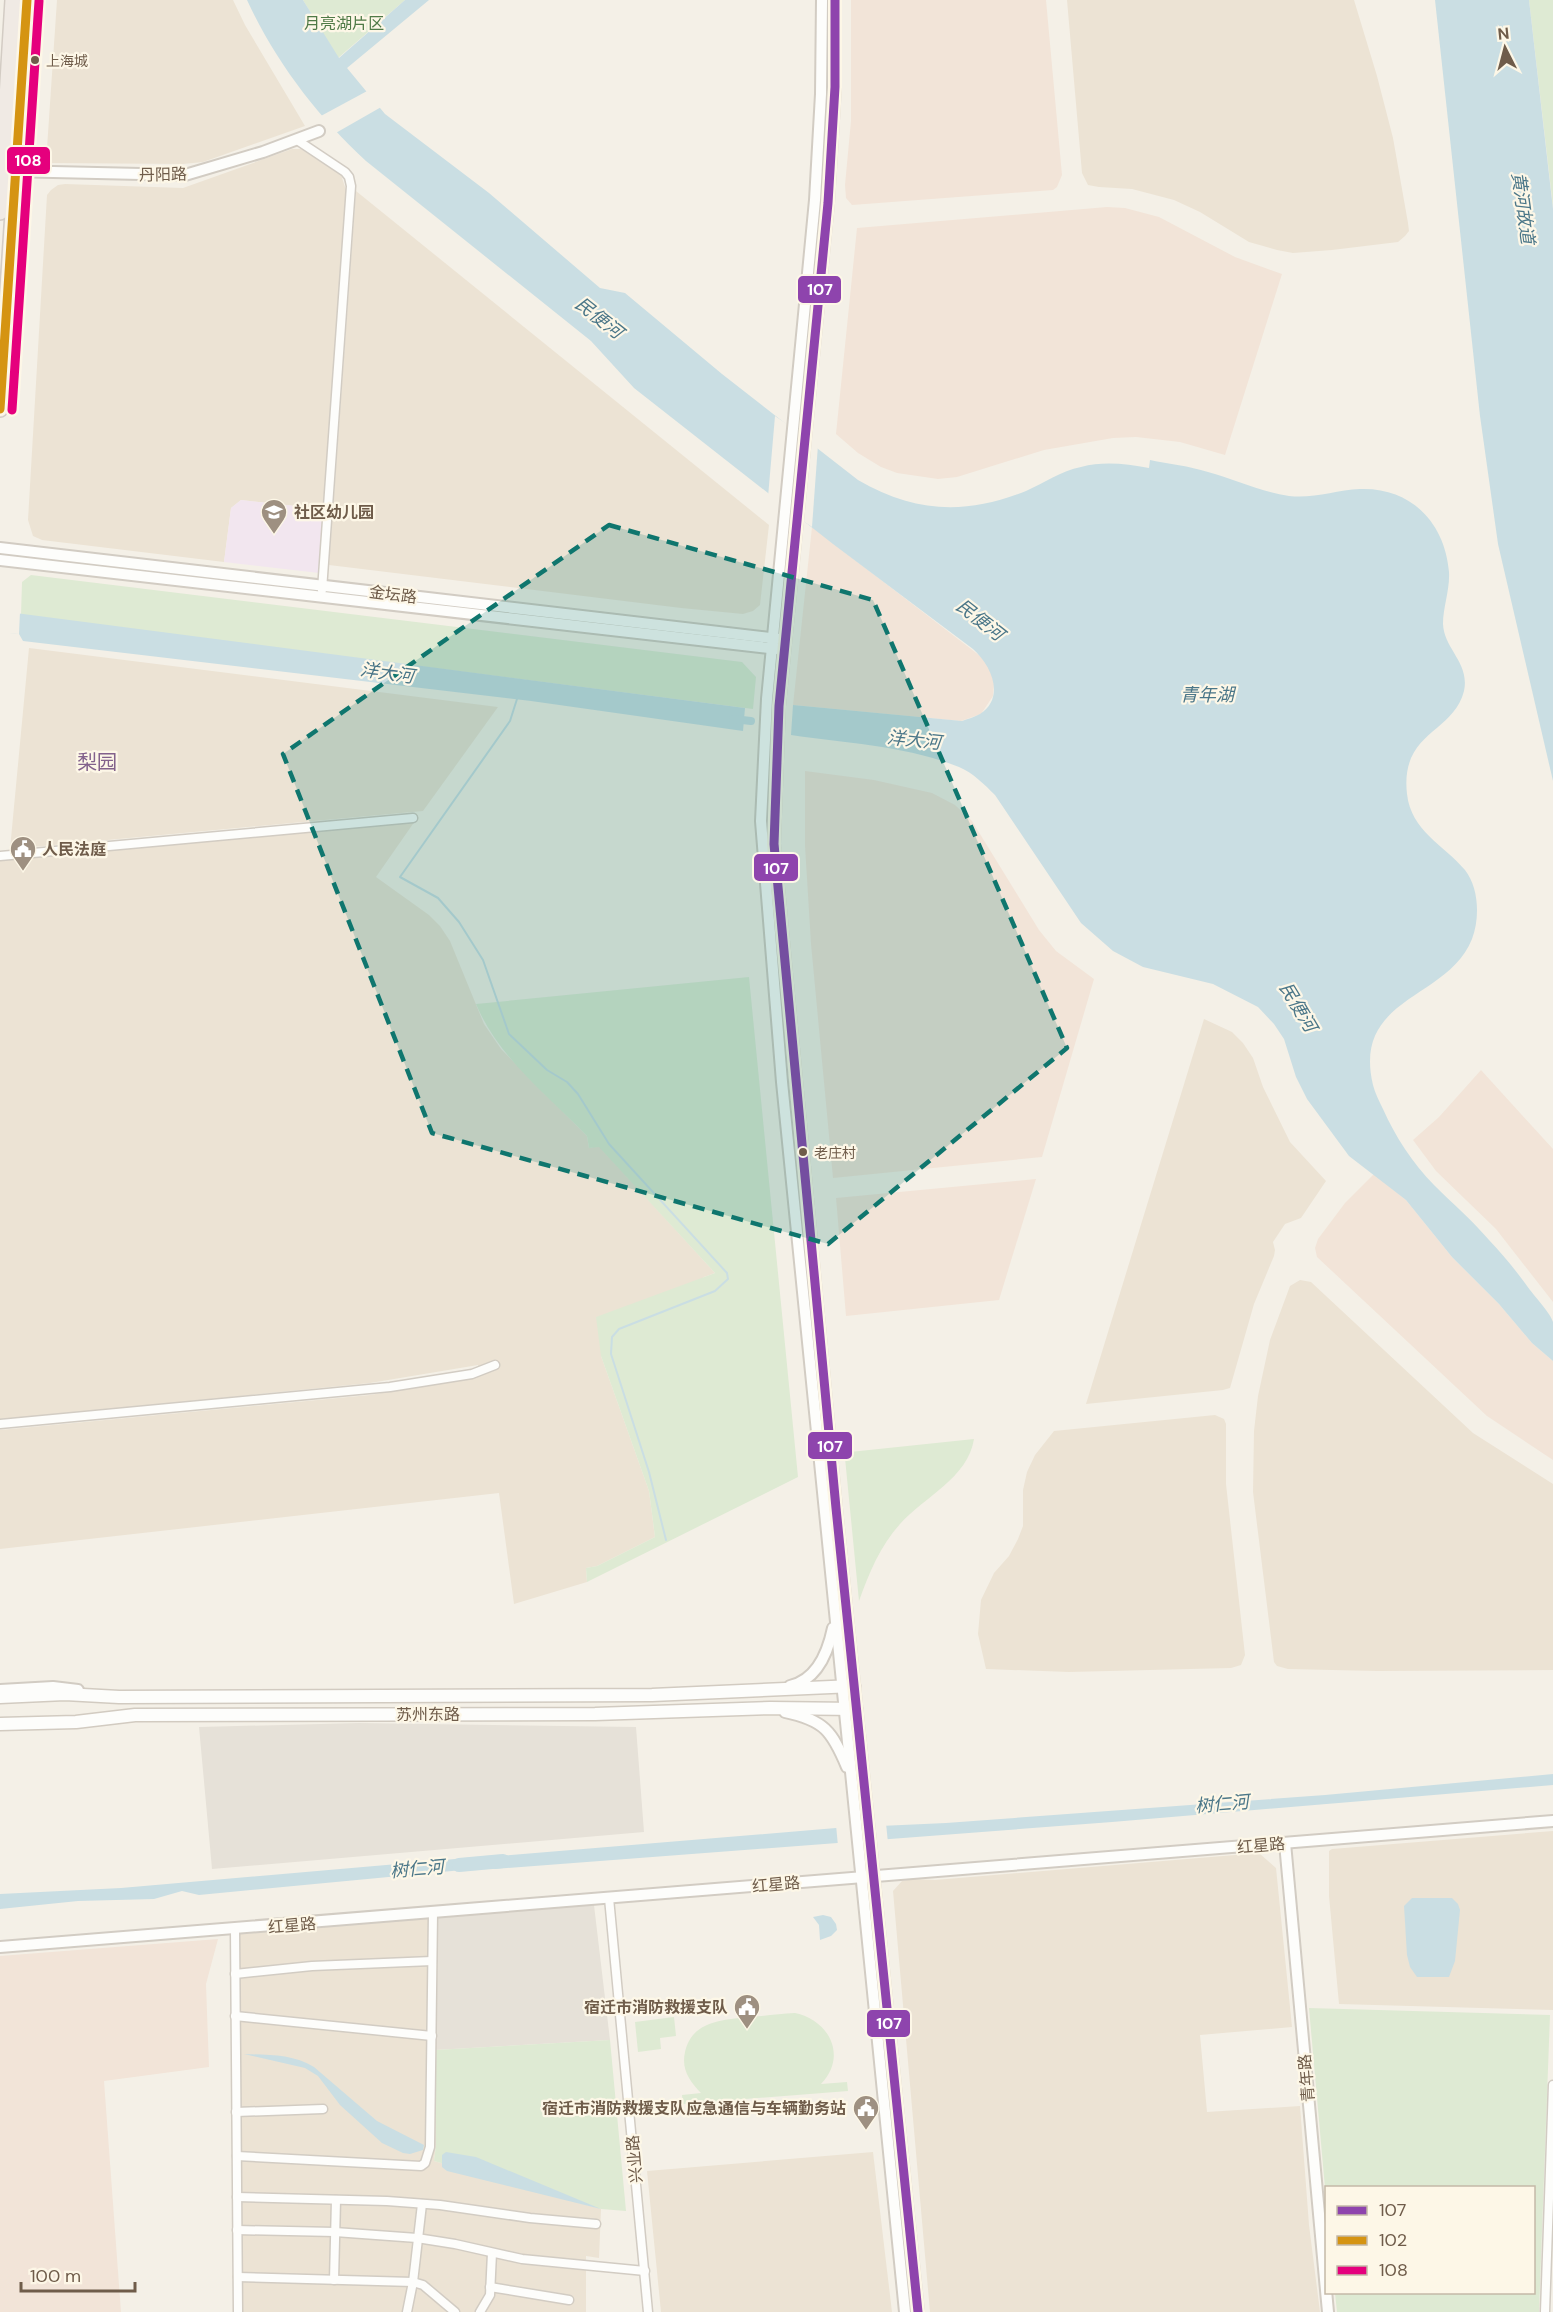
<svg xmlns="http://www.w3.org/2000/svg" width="1553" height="2312" font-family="'DM Sans','Noto Sans SC',sans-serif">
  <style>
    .residential { fill: #ece3d4 }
    .commercial { fill: #f2e4d8 }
    .industrial { fill: #e6e1d8 }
    .education { fill: #f2e6ef }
    .green { fill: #deead3 }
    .water { fill: #cadee3 }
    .pier { fill: #f4f0e7 }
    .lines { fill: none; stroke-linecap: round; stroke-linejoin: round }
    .stream { stroke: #cadee3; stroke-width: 2 }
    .canal { stroke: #cadee3; stroke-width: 8 }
    .river { stroke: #cadee3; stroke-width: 14 }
    .minor-casing { stroke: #d2ccc3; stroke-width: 11 }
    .tertiary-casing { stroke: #d2ccc3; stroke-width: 14 }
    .secondary-casing { stroke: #d2cbc1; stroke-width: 15 }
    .trunk-casing { stroke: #d3ccc4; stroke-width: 18 }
    .minor { stroke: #fdfdfb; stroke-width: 8 }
    .tertiary { stroke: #fdfdfb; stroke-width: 10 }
    .secondary { stroke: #fdfdfb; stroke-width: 12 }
    .trunk { stroke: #f0eae4; stroke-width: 15 }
    .bus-1-casing { stroke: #fdf7e7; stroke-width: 14 }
    .bus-2-casing { stroke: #fdf7e7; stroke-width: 14 }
    .bus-3-casing { stroke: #fdf7e7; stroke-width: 14 }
    .bus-1 { stroke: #8e44ad; stroke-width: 9 }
    .bus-2 { stroke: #d59412; stroke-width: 9 }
    .bus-3 { stroke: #e5007d; stroke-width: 9 }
    .marked { fill: #0f766e; fill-opacity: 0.2; stroke: #0f766e; stroke-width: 4.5; stroke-dasharray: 12 8; stroke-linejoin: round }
    .bus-dot { fill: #6f5c4a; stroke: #fdf7e7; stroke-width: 2 }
    .labels { text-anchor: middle; stroke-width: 4.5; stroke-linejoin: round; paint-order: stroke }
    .bus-label { font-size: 14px; fill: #6f5c4a; stroke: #fdf7e7; text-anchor: start }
    .park-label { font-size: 16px; fill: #4f7a46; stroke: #fdf7e7 }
    .street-label { font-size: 16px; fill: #6f5c4a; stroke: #fdf7e7 }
    .poi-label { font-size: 16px; font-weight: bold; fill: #6f5c4a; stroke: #fdf7e7; text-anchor: start }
    .water-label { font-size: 18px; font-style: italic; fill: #4a7688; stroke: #fdf7e7 }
    .quarter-label { font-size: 20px; fill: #83628c; stroke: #fdf7e7 }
    .line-badge { stroke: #fdf7e7; stroke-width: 2 }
    .badge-label { font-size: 16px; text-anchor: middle; font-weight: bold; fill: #fff }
  </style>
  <rect width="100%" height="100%" fill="#f4f0e7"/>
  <g class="residential">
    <path d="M 57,0 L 233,0 L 245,25 L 305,126 L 203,162 L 183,164 L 46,163 Z"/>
    <path d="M 1067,0 L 1354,0 L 1377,76 L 1393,138 L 1408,223 L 1409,231 L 1405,236 L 1398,242 L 1332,250 L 1293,253 L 1277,250 L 1249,242 L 1200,212 L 1174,200 L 1132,189 L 1099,187 L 1088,185 L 1082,173 Z"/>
    <path d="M 292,149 L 301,149 L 341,175 L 347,193 L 323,509 L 241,500 L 231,508 L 224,562 L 42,540 L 33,536 L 28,520 L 47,195 L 51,190 L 58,185 L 65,184 L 183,188 Z"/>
    <path d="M 356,191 L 769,525 L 760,605 L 753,611 L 743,614 L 681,608 L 329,565 Z"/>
    <path d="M 29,648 L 498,707 L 423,811 L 10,849 Z"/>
    <path d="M 415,821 L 376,877 L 429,915 L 440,926 L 450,941 L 484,1024 L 501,1049 L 587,1136 L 589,1148 L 599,1146 L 715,1273 L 704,1277 L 601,1356 L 649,1491 L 655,1537 L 597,1566 L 586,1568 L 587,1582 L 514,1604 L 499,1493 L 0,1549 L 0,1430 L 370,1395 L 480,1376 L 478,1365 L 370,1383 L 0,1420 L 0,859 Z"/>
    <path d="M 1204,1019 L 1232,1032 L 1243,1043 L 1253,1058 L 1263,1087 L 1290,1142 L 1326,1181 L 1301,1218 L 1285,1224 L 1273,1242 L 1275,1250 L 1274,1256 L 1254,1304 L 1230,1388 L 1223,1390 L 1086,1404 Z"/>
    <path d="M 1300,1280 L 1311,1282 L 1473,1433 L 1553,1484 L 1553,1670 L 1377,1671 L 1288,1669 L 1277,1666 L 1274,1662 L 1253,1492 L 1254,1431 L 1258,1396 L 1270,1340 L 1290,1286 Z"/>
    <path d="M 1215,1415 L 1224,1419 L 1226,1424 L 1226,1484 L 1245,1655 L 1241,1665 L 1231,1668 L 1069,1672 L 986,1669 L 978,1634 L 981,1600 L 994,1573 L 1009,1556 L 1018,1539 L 1023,1526 L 1023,1490 L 1027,1472 L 1035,1455 L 1054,1431 Z"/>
    <path d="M 1553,1831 L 1553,2010 L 1339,2004 L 1329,1896 L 1329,1851 L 1332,1849 Z"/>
    <path d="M 1259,1853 L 1276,1868 L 1292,2027 L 1200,2035 L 1207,2112 L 1300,2106 L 1309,2225 L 1320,2312 L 930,2312 L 893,1891 L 902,1881 L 913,1879 L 935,1880 Z"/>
    <path d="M 437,1918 L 436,2145 L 434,2161 L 601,2209 L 599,2258 L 586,2256 L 586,2312 L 242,2312 L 239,1934 Z"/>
    <path d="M 873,2152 L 892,2312 L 661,2312 L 647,2171 Z"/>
  </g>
  <g class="commercial">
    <path d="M 851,0 L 1046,0 L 1062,175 L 1057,187 L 1053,190 L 852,205 L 846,198 L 845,185 L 851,121 Z"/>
    <path d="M 1107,207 L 1125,208 L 1159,217 L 1235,257 L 1282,274 L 1225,455 L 1180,442 L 1136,437 L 1113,438 L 1044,450 L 957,477 L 938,479 L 897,473 L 881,467 L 858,453 L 836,434 L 857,228 Z"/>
    <path d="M 812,527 L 984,659 L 991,670 L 994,683 L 993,696 L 981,714 L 961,721 L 793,705 Z"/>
    <path d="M 805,771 L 874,780 L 932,793 L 955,805 L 972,821 L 1039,930 L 1056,951 L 1094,979 L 1042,1157 L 833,1178 L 811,944 L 805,846 Z"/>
    <path d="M 1481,1070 L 1553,1149 L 1553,1302 L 1496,1229 L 1436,1171 L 1413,1140 L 1439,1117 Z"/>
    <path d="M 1374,1174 L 1406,1200 L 1452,1257 L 1499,1304 L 1532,1343 L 1553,1361 L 1553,1460 L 1487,1416 L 1317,1257 L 1315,1248 L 1318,1239 L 1345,1203 Z"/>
    <path d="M 1036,1179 L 999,1300 L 846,1316 L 836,1198 Z"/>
    <path d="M 218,1939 L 206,1984 L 209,2067 L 104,2081 L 121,2312 L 0,2312 L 0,1956 Z"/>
  </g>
  <g class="industrial">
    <path d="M 359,1723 L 636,1727 L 644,1832 L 212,1869 L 199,1727 Z"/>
    <path d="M 594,1905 L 610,2040 L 435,2050 L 437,1918 Z"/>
  </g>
  <path class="education" d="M 241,500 L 323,509 L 319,573 L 224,562 L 231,508 Z"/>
  <g class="green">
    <path d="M 303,0 L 405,0 L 338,58 Z"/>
    <path d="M 1529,0 L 1553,0 L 1553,209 L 1552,198 Z"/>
    <path d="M 31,575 L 742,662 L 756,677 L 753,709 L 21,615 L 22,582 Z"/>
    <path d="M 749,977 L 798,1477 L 587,1582 L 586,1568 L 597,1566 L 655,1537 L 649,1491 L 601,1356 L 596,1317 L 715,1273 L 599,1147 L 589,1148 L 587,1136 C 547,1095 498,1057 476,1004 Z"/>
    <path d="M 974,1439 C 968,1478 924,1497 900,1524 C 880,1546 869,1573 859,1601 L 845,1458 L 850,1452 Z"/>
    <path d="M 1309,2008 L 1550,2015 L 1539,2312 L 1337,2312 L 1335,2293 L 1534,2292 L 1534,2188 L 1326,2188 L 1326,2199 Z"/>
    <path d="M 795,2013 C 829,2020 848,2056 821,2084 L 847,2082 L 848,2091 L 683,2104 L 682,2095 L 701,2093 C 690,2081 681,2070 685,2052 C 692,2021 722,2020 748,2017 C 764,2016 779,2014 795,2013 Z"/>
    <path d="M 674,2017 L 676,2036 L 660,2038 L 661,2049 L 638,2052 L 635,2022 Z"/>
    <path d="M 610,2040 L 626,2211 L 601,2209 L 434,2161 L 436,2145 L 435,2050 Z"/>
  </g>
  <g class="water">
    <path d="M 247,0 L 303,0 L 339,58 L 405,0 L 429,0 L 347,68 L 385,114 L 489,193 L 600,288 L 625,293 L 722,374 L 858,480 C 915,513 966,515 1026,491 C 1044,483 1061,471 1081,467 C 1104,461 1126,464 1149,468 L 1150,460 C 1169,464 1189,466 1208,472 C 1234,479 1261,492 1289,496 C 1313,499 1336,490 1360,489 C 1411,487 1445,523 1449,572 C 1450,590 1443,607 1443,624 C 1444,649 1470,663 1464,691 C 1453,734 1400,731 1407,794 C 1411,831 1444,845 1465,870 C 1479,888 1480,918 1472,939 C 1448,1000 1352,996 1373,1085 C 1375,1093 1379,1101 1383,1109 C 1395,1136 1413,1164 1434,1185 C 1452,1203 1472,1220 1489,1240 C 1504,1256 1518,1273 1530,1290 C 1536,1298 1551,1314 1553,1322 C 1553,1333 1553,1350 1553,1361 L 1532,1343 L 1499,1304 L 1452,1257 L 1406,1200 L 1349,1156 L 1307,1099 L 1296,1077 L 1284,1039 L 1274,1024 L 1258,1007 L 1213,984 L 1143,967 L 1113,951 L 1081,923 L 995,795 C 984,784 973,773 959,767 C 907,746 846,743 791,735 L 793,705 L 962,721 C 967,719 975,717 980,714 C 1006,697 991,665 973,649 L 833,544 L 634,388 L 591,341 L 366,161 C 317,116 275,61 247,0 Z"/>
    <path d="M 1435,0 L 1529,0 L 1553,209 L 1553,781 L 1498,544 L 1480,416 Z"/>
    <path d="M 0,611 L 745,708 L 743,731 L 531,701 L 23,641 L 19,634 L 0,632 Z"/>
    <path d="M 1553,1774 L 1553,1785 L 1112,1822 L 495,1869 L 486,1867 L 486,1857 L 836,1828 L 946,1823 L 1325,1795 Z"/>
    <path d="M 478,1857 L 478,1867 L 473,1869 L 199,1895 L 182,1891 L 154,1899 L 78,1901 L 0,1909 L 0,1894 L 121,1888 Z"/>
    <path d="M 1412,1898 L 1452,1898 L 1458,1904 L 1460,1910 L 1455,1961 L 1449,1977 L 1417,1977 L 1410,1967 L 1407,1955 L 1404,1906 Z"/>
    <path d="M 823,1915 L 831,1917 L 836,1924 L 837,1930 L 831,1936 L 820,1940 L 819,1925 L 813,1917 Z"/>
    <path d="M 244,2054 C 268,2055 293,2054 314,2067 L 377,2121 L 424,2145 L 423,2150 L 410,2154 L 403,2153 L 382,2143 L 340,2105 L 318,2076 L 305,2068 Z"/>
    <path d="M 446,2152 L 476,2157 L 601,2209 L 447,2171 L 442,2167 L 442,2155 Z"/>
  </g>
  <g class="pier">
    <path d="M 369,90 L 383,106 L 334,134 L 319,117 Z"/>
    <path d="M 775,416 L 818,445 L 812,527 L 768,497 Z"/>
    <path d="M 0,610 L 20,612 L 19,634 L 0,633 Z"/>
    <path d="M 886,1823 L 888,1843 L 838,1846 L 836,1825 Z"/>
  </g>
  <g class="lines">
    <path class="stream" d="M 517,699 L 510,721 L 400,877 L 438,898 L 459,922 L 483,960 L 509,1034 L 547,1070 L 567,1082 L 578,1094 L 609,1144 L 727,1273 L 728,1279 L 715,1291 L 619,1329 L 612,1337 L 611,1354 L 649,1472 L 666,1540"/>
    <path class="canal" d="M 733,719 L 751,721"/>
    <path class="river" d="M 459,1865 L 503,1861"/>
    <g class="minor-casing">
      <g id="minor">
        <path d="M 297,140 L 345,172 L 349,177 L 351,186 L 322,590"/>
        <path d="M 0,856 L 413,818"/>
        <path d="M 0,1424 L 390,1387 L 472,1374 L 495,1365"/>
        <path d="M 609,1898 L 648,2312"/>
        <path d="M 235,1929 L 238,2312"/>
        <path d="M 235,1974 L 312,1966 L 432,1961"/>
        <path d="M 235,2016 L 432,2036"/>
        <path d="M 236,2112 L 323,2109"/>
        <path d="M 237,2156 L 421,2166 L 425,2163 L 430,2147 L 433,1913"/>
        <path d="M 237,2197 L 387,2201 L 440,2205 L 530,2218 L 596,2224"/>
        <path d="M 237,2230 L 335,2232 L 417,2238 L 455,2244 L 522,2259 L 645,2271"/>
        <path d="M 238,2277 L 413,2282 L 423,2285 L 455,2312"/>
        <path d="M 334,2280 L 336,2200"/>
        <path d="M 490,2287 L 569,2300"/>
        <path d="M 407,2312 L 413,2282 L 422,2204"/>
        <path d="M 480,2312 L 490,2295 L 492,2253"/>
        <path d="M 1545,2312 L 1553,2085"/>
      </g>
    </g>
    <g class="tertiary-casing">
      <g id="tertiary">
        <path d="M 822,0 L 821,94 L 815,200 L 767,699 L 761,821 L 782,1082 L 905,2312"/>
        <path d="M 835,0 L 835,87 L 828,203 L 779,706 L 774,844 L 836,1508 L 918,2312"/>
        <path d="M 9,171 L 185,175 L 263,152 L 319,131"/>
        <path d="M 0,548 L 779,639"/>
        <path d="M 0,560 L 778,649"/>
        <path d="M 790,1686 C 817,1680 828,1652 833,1628"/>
        <path d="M 0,1690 L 53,1687 L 78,1690"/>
        <path d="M 785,1712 C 824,1720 832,1731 847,1767"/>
        <path d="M 1285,1843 L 1328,2312"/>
        <path d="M 0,1947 L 1553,1821"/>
      </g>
    </g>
    <g class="secondary-casing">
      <g id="secondary">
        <path d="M 0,1697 L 65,1694 L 119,1697 L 652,1695 L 854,1686"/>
        <path d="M 0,1724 L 76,1722 L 135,1715 L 595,1714 L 770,1708 L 856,1709"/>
      </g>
    </g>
    <g class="trunk-casing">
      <g id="trunk">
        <path d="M 0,212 L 13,0"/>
        <path d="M 0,409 L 27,0"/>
      </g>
    </g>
    <use href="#minor" class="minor"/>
    <use href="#tertiary" class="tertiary"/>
    <use href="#secondary" class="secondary"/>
    <use href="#trunk" class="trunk"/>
    <g class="bus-1-casing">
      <path id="bus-1" d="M 835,0 L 835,87 L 828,203 L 779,706 L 774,844 L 836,1508 L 918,2312"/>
    </g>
    <g class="bus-2-casing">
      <path id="bus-2" d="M 0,409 L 27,0"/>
    </g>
    <g class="bus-3-casing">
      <path id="bus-3" d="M 12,410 L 39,1"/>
    </g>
    <use href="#bus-1" class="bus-1"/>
    <use href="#bus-2" class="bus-2"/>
    <use href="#bus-3" class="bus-3"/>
  </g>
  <path class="marked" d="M 609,525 L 873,600 L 1067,1048 L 828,1244 L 432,1133 L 283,754 Z"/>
  <defs>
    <g id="school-pin" transform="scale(1.35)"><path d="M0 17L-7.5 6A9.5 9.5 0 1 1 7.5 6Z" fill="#9e9081" stroke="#fdf7e7"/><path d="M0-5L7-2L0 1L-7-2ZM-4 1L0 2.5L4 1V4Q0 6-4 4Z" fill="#fff"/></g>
    <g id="civic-pin" transform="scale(1.35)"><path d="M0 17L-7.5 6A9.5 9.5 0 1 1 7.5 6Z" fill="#9e9081" stroke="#fdf7e7"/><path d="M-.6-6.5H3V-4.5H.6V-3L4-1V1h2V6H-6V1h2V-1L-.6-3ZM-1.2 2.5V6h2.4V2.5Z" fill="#fff"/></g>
  </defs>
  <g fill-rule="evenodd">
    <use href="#school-pin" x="274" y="512"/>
    <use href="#civic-pin" x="23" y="849"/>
    <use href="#civic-pin" x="747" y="2007"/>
    <use href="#civic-pin" x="866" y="2108"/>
  </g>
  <g class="bus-dot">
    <circle cx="35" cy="60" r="5"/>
    <circle cx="803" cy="1152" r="5"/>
  </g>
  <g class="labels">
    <g class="bus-label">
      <text x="46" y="66">上海城</text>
      <text x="814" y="1158">老庄村</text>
    </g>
    <g class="park-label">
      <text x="344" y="29">月亮湖片区</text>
    </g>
    <g class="street-label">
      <text transform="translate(163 174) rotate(-1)" y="6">丹阳路</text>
      <text transform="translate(393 594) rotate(7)" y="6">金坛路</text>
      <text x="428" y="1720">苏州东路</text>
      <text transform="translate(1261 1845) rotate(-5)" y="6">红星路</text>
      <text transform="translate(776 1884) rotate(-5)" y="6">红星路</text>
      <text transform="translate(292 1925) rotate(-5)" y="6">红星路</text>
      <text transform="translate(1306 2078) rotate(-95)" y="6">青年路</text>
      <text transform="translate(634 2159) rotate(-95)" y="6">兴业路</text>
    </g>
    <g class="poi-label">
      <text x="294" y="518">社区幼儿园</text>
      <text x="42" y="855">人民法庭</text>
      <text x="728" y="2013" text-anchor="end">宿迁市消防救援支队</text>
      <text x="846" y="2114" text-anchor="end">宿迁市消防救援支队应急通信与车辆勤务站</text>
    </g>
    <g class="water-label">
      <text transform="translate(1523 208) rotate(82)" y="6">黄河故道</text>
      <text transform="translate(599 318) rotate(38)" y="6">民便河</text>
      <text transform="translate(980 620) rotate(38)" y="6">民便河</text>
      <text transform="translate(387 673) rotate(8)" y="6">洋大河</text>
      <text x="1207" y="701">青年湖</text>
      <text transform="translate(914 740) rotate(6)" y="6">洋大河</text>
      <text transform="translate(1298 1007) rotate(59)" y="6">民便河</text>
      <text transform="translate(1222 1804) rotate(-5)" y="6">树仁河</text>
      <text transform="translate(417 1869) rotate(-5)" y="6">树仁河</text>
    </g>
    <g class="quarter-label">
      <text x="97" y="769">梨园</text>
    </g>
  </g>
  <g class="line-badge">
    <rect x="6" y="146" width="45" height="29" rx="6" fill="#e5007d"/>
    <rect x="797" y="275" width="45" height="29" rx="6" fill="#8e44ad"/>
    <rect x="753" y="853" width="46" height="29" rx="6" fill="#8e44ad"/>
    <rect x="807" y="1431" width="46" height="29" rx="6" fill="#8e44ad"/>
    <rect x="866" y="2009" width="45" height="29" rx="6" fill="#8e44ad"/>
  </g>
  <g class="badge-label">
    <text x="28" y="166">108</text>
    <text x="820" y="295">107</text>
    <text x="776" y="874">107</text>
    <text x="830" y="1452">107</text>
    <text x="889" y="2029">107</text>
  </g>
  <rect x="1325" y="2186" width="210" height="108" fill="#fdf7e7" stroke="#c4b9a8" stroke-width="1.5"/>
  <rect x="1337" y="2206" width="30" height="9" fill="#8e44ad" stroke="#c4b9a8" stroke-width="1.5"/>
  <text x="1379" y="2216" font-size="18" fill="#6f5c4a">107</text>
  <rect x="1337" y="2236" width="30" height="9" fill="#d59412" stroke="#c4b9a8" stroke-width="1.5"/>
  <text x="1379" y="2246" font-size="18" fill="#6f5c4a">102</text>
  <rect x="1337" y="2266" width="30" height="9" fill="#e5007d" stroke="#c4b9a8" stroke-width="1.5"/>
  <text x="1379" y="2276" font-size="18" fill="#6f5c4a">108</text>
  <g transform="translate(1505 48) rotate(354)" stroke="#fdf7e7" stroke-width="4.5" paint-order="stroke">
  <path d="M0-4.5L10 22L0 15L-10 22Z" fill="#6f5c4a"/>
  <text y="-9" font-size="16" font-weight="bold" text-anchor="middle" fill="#6f5c4a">N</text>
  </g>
  <path d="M21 2282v9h114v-9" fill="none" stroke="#6f5c4a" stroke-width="3"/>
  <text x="30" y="2282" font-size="18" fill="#6f5c4a" stroke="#fdf7e7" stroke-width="4.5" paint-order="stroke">100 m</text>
</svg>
